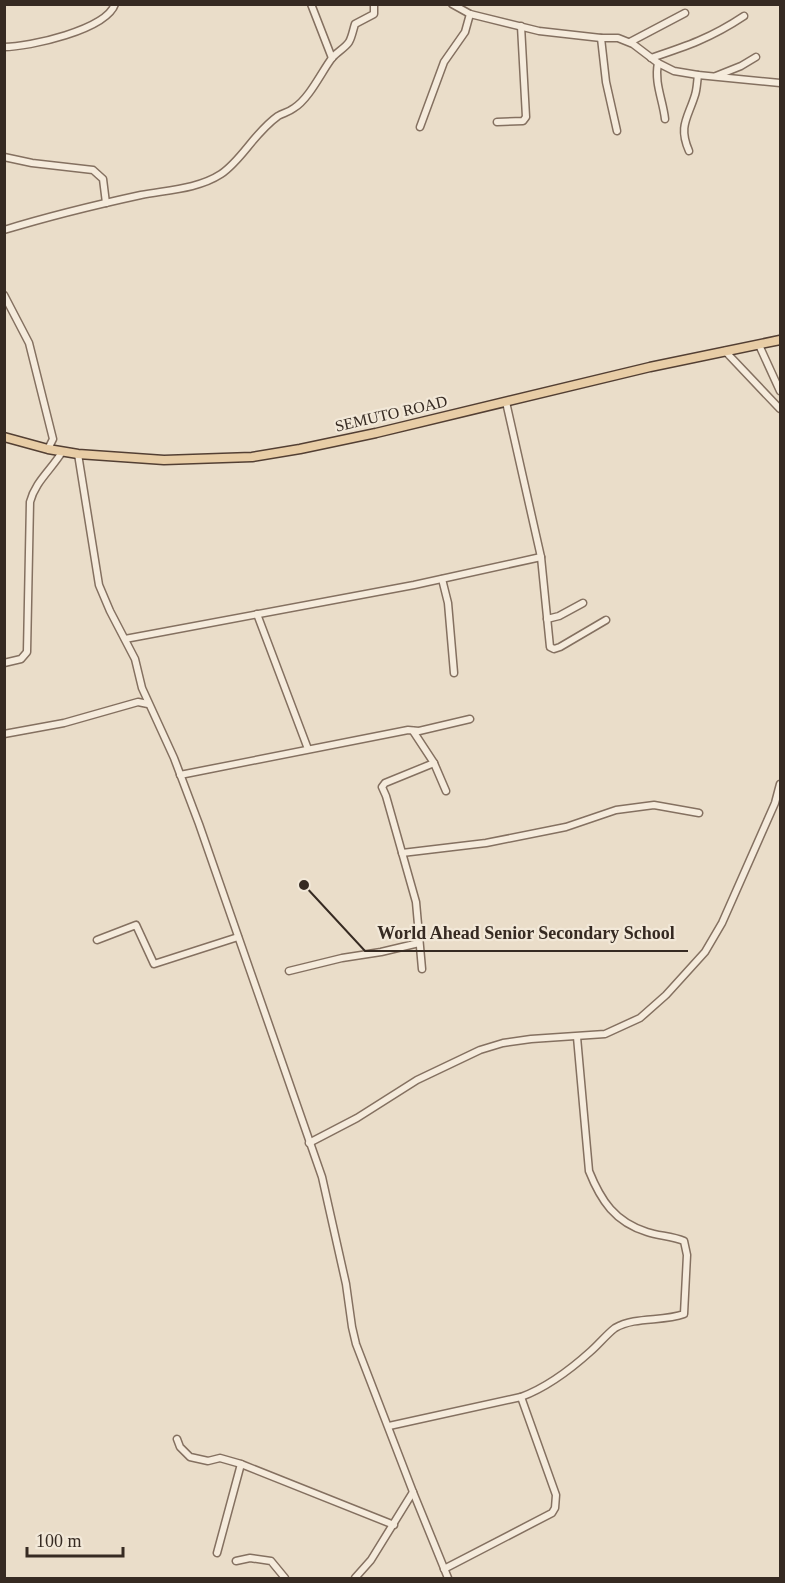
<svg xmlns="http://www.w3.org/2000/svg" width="785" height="1583" font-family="Georgia,serif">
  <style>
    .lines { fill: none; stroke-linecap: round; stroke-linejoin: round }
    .minor-casing { stroke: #847060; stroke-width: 9 }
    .major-casing { stroke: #533f33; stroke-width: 11 }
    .minor { stroke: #f5ebdc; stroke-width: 6 }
    .major { stroke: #e8cda6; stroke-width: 8 }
    .labels { text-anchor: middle; stroke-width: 4.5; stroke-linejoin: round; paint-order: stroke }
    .street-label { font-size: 16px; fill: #362a22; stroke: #f2e8d8 }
    .leader { fill: none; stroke: #362a22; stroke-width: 2 }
    .callout-dot { fill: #362a22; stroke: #f2e8d8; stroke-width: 2 }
    .callout-label { font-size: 18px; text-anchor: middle; font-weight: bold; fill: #362a22; stroke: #f2e8d8; stroke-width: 4.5; stroke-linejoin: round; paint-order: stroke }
  </style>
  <rect width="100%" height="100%" fill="#eaddc9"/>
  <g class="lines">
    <g class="minor-casing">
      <g id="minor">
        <path d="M 311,4 L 332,58"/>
        <path d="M 452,4 L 470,14 L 539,31 L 601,38 L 618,38 L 633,44 L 658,63 L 674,71 L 698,75 L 780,83"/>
        <path d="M 601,38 L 606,82 L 617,131"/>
        <path d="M 630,42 L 685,13"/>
        <path d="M 4,47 C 29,47 106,30 115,4"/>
        <path d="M 651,58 C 687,46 711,38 744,16"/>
        <path d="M 658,63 C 654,83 663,100 665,119"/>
        <path d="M 716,76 L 741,66 L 756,57"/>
        <path d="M 497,122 L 523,121 L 526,117 L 521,26"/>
        <path d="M 420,127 L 444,62 L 465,32 L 470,14"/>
        <path d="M 689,151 C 678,126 688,118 695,95 C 697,89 697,82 698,75"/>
        <path d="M 4,157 L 32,163 L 93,170 L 103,179 L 106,203"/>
        <path d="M 4,230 C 50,216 95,205 141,195 C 167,190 198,189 221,174 C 242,160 254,133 278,116 C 283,113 289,112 294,108 C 309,99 322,71 332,58 C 337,52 345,48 349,42 C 352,37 353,30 355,24 L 374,14 L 374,4"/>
        <path d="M 4,295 L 29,343 L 53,439 L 48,449"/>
        <path d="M 759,345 L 780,391"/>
        <path d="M 725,351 L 780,409"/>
        <path d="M 506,402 L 541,557 L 550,647 L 554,649 L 560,647 L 606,620"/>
        <path d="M 78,454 L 99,585 L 110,611 L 135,659 L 142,688 L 174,758 L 199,824 L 322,1177 L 346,1284 L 352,1327 L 356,1344 L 413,1492 L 448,1578"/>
        <path d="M 442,579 L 448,603 L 454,673"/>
        <path d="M 257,614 L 308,749"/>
        <path d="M 547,619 L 559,616 L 583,603"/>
        <path d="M 125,639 L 414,585 L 541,557"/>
        <path d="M 4,663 L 21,659 L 27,652 L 30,502 C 35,482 51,470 62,452"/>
        <path d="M 413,731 L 434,763 L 446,791"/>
        <path d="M 4,734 L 64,723 L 138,702 L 148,704"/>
        <path d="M 180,775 L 408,730 L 419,731 L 470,719"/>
        <path d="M 402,853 L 486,843 L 566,827 L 616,810 L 654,805 L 699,813"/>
        <path d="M 97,940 L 136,925 L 154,964 L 238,937"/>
        <path d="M 422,969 L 416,902 L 386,796 L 382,787 L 385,783 L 434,763"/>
        <path d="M 289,971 L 342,958 L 381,952 L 419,943"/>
        <path d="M 309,1143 L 357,1118 L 417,1080 L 480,1050 L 503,1043 L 531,1039 L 605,1034 L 640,1018 L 666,995 L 705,952 L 722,923 L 775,803 L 780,784"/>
        <path d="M 389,1426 L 521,1397 C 548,1387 570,1370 591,1351 C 599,1344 607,1334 615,1328 C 636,1316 662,1322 684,1314 L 687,1255 L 684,1241 C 672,1236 659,1236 647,1232 C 615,1222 601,1201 589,1171 L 577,1037"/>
        <path d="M 177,1439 L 180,1447 L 190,1457 L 208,1461 L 220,1458 L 241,1464 L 394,1525"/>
        <path d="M 217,1553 L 241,1464"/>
        <path d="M 236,1561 L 250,1558 L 271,1561 L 285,1578"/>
        <path d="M 444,1569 L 552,1513 L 555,1508 L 556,1495 L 521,1397"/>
        <path d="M 355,1578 L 371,1560 L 413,1492"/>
      </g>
    </g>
    <g class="major-casing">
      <path id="major" d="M 4,437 L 48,449 L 78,454 L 164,460 L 252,457 L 300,449 L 376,433 L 650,367 L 780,340"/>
    </g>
    <use href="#minor" class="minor"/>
    <use href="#major" class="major"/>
  </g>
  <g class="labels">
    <g class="street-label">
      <text transform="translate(391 413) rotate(-13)" y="6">SEMUTO ROAD</text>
    </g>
  </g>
  <path class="leader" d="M304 885L365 951H688"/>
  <circle class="callout-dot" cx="304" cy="885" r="6"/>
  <g class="callout-label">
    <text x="526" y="939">World Ahead Senior Secondary School</text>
  </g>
  <rect width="785" height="1583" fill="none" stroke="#362a22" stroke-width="12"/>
  <path d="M27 1547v9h96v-9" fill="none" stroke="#362a22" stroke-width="3"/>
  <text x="36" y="1547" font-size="18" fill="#362a22" stroke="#f2e8d8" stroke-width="4.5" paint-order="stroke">100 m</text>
</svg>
